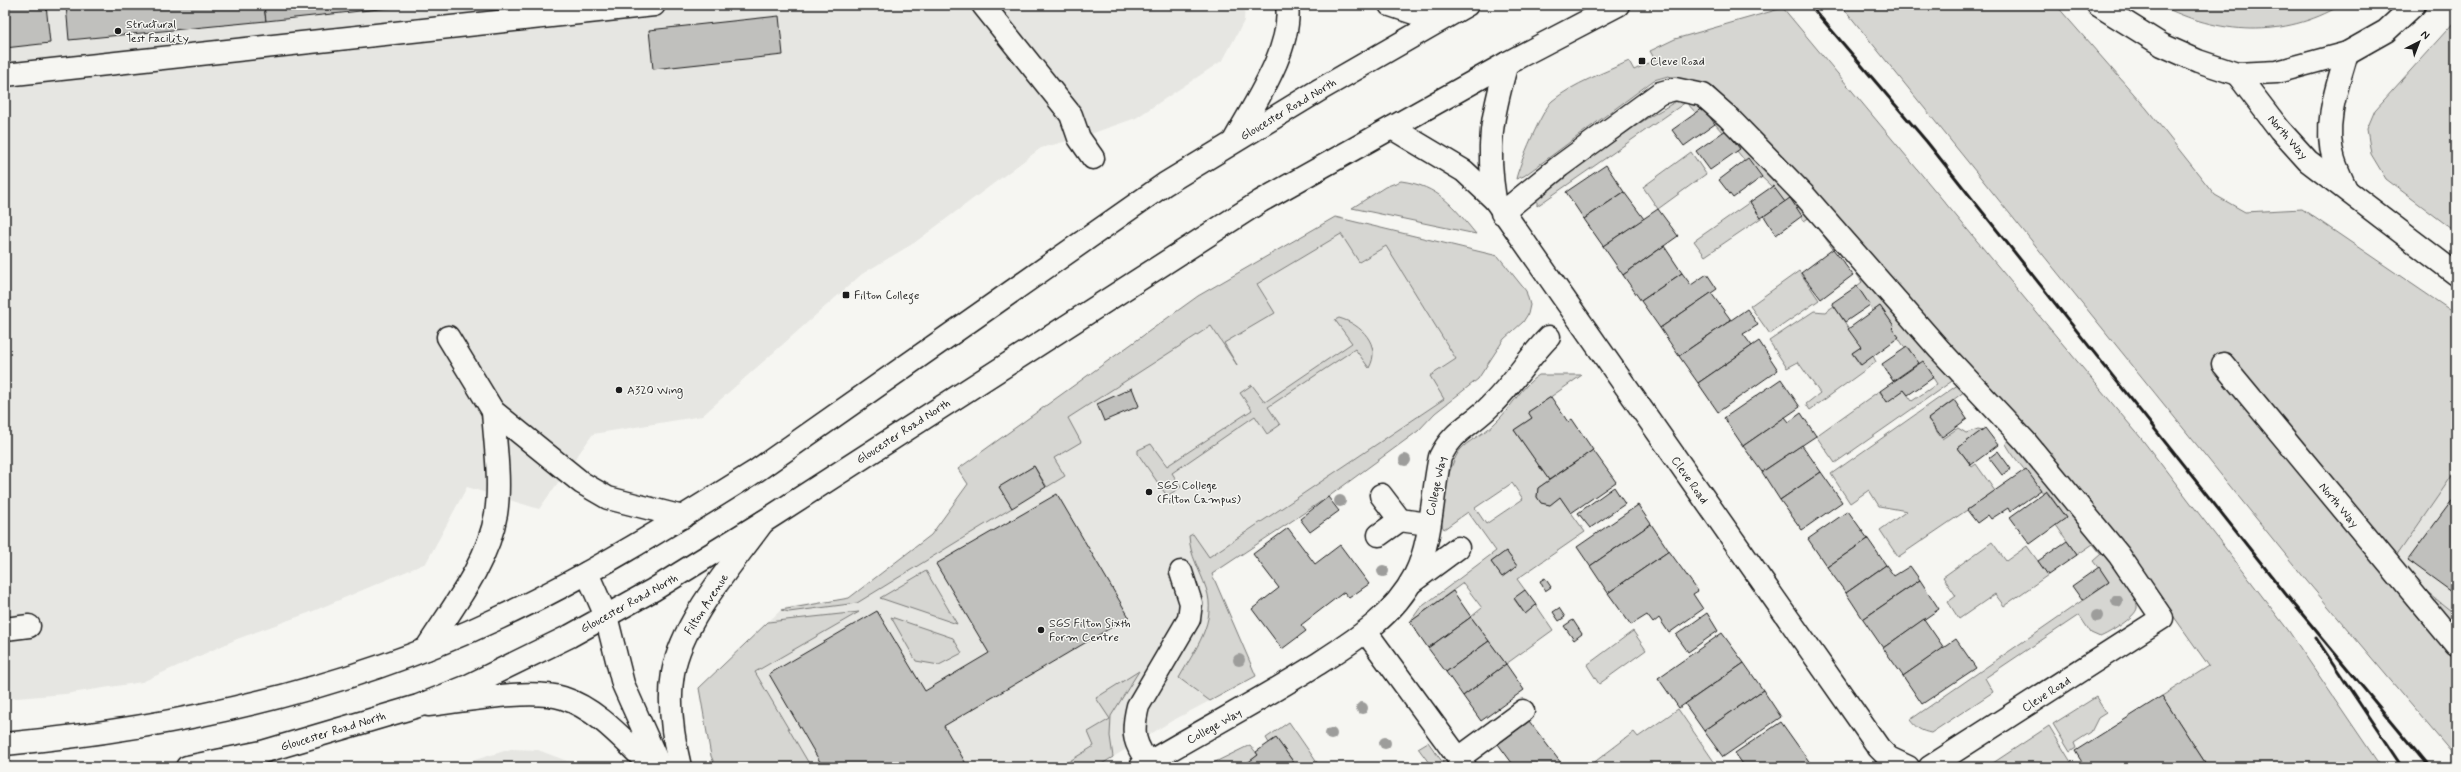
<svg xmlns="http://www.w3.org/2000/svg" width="2461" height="772" font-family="Mynerve,sans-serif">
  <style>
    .built { fill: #e6e6e2 }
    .green { fill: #d6d6d2; stroke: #797977; fill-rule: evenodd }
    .building { fill: #c0c0bd; stroke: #1c1c1c }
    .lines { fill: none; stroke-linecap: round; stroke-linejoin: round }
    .minor-casing { stroke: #1c1c1c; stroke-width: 25 }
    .major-casing { stroke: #1c1c1c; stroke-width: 25 }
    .minor { stroke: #f6f6f2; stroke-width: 22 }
    .major { stroke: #f6f6f2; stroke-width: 22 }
    .rail { stroke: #1c1c1c; stroke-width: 3 }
    .tree { fill: #9d9d9b }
    .poi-dot { fill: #1c1c1c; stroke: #f6f6f2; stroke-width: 1.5 }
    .labels { text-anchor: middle; stroke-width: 3; stroke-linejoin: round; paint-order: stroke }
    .poi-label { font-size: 12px; fill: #1c1c1c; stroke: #f6f6f2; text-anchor: start }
    .street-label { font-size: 12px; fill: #1c1c1c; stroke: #f6f6f2 }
  </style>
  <rect width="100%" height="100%" fill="#f6f6f2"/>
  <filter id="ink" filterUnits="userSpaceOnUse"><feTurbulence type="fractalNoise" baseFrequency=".025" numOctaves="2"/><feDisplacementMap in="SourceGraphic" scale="8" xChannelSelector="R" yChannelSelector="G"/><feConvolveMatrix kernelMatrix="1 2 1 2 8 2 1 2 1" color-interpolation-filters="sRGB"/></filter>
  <g filter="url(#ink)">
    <g class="built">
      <path d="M 5,5 L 1245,5 L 1244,21 L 1223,60 L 1136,118 L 1079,138 L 1041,148 L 914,243 L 862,274 L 702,416 L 593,434 L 539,509 L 467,487 L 426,563 L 311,612 L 237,639 L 142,682 L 65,694 L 5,699 Z"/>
      <path d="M 1335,217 L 1498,256 L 1504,339 L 1478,379 L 1435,413 L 1418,431 L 1328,497 L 1212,574 L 1256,676 L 1170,722 L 1097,767 L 716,767 L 711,756 L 699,688 L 783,608 L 849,598 L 931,535 L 968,484 L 958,469 L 1198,296 Z"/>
      <path d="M 2456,470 L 2456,615 L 2426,591 L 2396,557 Z"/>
      <path d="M 511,749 L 538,750 L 583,767 L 452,767 Z"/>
    </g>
    <g class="green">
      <path d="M 1841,5 L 2056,5 L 2147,109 L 2215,195 L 2245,212 L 2302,209 L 2456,314 L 2456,470 L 2396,557 L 2426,591 L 2456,615 L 2456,758 L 2306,580 Z"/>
      <path d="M 2160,5 L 2341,5 C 2284,39 2218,35 2160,5 Z"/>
      <path d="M 1783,8 L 2141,438 L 2288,630 L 2381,767 L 2208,767 L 2162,696 L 2209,666 L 2135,562 L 2021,426 L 1713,87 L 1668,76 L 1654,80 L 1524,176 L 1516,179 C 1519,165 1542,110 1552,101 C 1574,83 1604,73 1629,61 L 1634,70 L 1655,60 L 1650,51 L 1675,39 Z"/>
      <path d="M 2456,20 L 2456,232 L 2386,179 L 2371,154 L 2367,129 L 2375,110 Z"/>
      <path d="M 1680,99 L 1689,100 L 1703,108 L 1696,113 L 1686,102 L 1537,206 L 1537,200 L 1543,190 L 1646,119 Z"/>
      <path d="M 1722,123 L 1840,245 L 1833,249 L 1810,217 L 1804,221 L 1790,198 L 1785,202 C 1771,183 1751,170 1737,151 L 1740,148 L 1726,130 L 1723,133 L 1715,124 Z"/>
      <path d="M 1691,152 L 1706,174 L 1658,209 L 1643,187 Z"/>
      <path d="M 1401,181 C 1439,186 1453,206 1476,234 L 1352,208 L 1385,187 Z"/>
      <path d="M 1750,202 L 1761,218 L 1705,256 L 1694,241 Z"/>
      <path d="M 1335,217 L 1498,256 L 1526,291 L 1530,305 L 1528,314 L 1523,322 L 1504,339 L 1478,379 L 1435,413 L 1418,431 L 1328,497 L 1212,574 L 1256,676 L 1210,701 L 1179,678 C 1194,651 1218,621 1206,588 C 1200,570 1190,556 1189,536 L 1193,534 L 1209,557 L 1444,399 L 1430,376 L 1456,359 L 1386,246 L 1359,262 L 1341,234 L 1257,284 L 1275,313 L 1224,343 L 1237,365 L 1211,326 L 1068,418 L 1081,442 L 1054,458 L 1065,476 L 1047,487 L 1034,466 L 1000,487 L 1012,508 L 857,603 L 789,612 L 781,610 L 849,598 L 931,535 L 968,484 L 958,469 L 1198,296 Z"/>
      <path d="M 1799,271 L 1819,300 L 1770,334 L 1750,306 Z"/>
      <path d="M 1862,272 L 1955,379 L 1835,463 L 1816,436 L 1879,391 L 1887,401 L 1904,390 L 1912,401 L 1937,384 L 1923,362 L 1918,364 L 1908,347 L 1905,348 L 1892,328 L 1894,326 L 1880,306 L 1873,311 L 1857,286 L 1862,282 L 1856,273 Z"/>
      <path d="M 1834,306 L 1861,347 L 1852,353 L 1860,365 L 1873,356 L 1876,362 L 1810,410 L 1806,404 L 1820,393 L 1798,362 L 1787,368 L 1769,341 L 1814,311 L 1825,312 Z"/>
      <path d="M 1339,318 C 1361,324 1382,345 1369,368 L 1355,349 L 1268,407 L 1280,425 L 1267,434 L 1255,416 L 1172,473 L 1181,487 L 1167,496 L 1138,454 L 1138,450 L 1151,444 L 1167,466 L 1252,410 L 1240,393 L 1252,385 L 1265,402 L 1352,343 L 1335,320 Z"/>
      <path d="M 1539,375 L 1582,375 L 1529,412 L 1532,418 L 1514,430 L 1549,480 L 1538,488 L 1537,497 L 1541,503 L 1550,505 L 1560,497 L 1585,532 L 1517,579 L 1525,590 L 1514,599 L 1525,614 L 1536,605 L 1553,630 L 1506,664 L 1471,617 L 1482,608 L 1463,583 L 1410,622 L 1420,608 L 1496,551 L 1468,512 L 1444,529 C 1434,517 1450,462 1460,450 C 1466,442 1485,433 1494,424 C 1510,410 1522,385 1539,375 ZM 1512,483 L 1523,499 L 1486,524 L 1475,508 ZM 1506,551 L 1517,566 L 1502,577 L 1491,562 Z"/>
      <path d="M 1959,384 L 1965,391 L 1928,419 L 1942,439 L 1958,428 L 1966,433 L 1978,429 L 1983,430 L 1958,448 L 1972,467 L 1976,464 L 1995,491 L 1898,557 L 1880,530 L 1907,511 L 1879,506 L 1869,490 L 1850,503 L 1831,474 Z"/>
      <path d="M 2009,437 C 2027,459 2141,591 2137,608 C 2136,617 2108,634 2100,637 L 2091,633 L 2079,615 L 1985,678 L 1993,692 L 1931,733 C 1921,731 1916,728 1910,720 L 2109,582 L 2093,561 L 2101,554 L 2093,544 L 2077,555 L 2056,525 L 2066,518 L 2047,491 L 2043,493 C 2031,476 2016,462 2006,444 Z"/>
      <path d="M 1992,542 L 2006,561 L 2027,546 L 2048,575 L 2004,606 L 1995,594 L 1959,619 L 1948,602 L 1956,596 L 1943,577 Z"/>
      <path d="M 926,571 L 957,624 L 880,598 Z"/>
      <path d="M 859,612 L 755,672 L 811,767 L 716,767 L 711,756 L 699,688 L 768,622 Z"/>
      <path d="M 891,617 L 953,638 L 962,653 L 939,665 L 916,661 Z"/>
      <path d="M 1633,631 L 1646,650 L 1599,684 L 1587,665 Z"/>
      <path d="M 1139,671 L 1111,716 L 1110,736 L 1113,757 L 1097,767 L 1060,767 L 1094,746 L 1088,732 L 1110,719 L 1096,698 Z"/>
      <path d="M 2096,697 L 2106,713 L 2098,718 L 2091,732 L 2074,743 L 2076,748 L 2070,752 L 2053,724 Z"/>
      <path d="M 1678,709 L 1715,763 L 1709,767 L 1588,767 L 1634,732 L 1638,737 Z"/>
      <path d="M 1289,722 L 1320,767 L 1297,767 L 1276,738 L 1269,743 L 1266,738 Z"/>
      <path d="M 2049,726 L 2074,767 L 1987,767 Z"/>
      <path d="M 1428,742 L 1446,767 L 1432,767 L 1418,748 Z"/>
      <path d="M 1250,745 L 1258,755 L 1242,767 L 1205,767 Z"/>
    </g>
    <g class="building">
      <path d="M 5,5 L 46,5 L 50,43 L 5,48 Z"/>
      <path d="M 66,5 L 264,5 L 266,21 L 69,40 Z"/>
      <path d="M 264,5 L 417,5 L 266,21 Z"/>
      <path d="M 779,16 L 783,55 L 653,69 L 649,30 Z"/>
      <path d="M 1703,108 L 1715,124 L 1684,146 L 1672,130 Z"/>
      <path d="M 1726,130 L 1740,149 L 1710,170 L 1696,151 Z"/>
      <path d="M 1748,158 L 1762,177 L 1733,198 L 1719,180 Z"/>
      <path d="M 1606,165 L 1624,192 L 1584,219 L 1566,192 Z"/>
      <path d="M 1773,186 L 1785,202 L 1761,218 L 1750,202 Z"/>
      <path d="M 1624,192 L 1644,219 L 1603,246 L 1584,219 Z"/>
      <path d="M 1790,198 L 1802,216 L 1776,235 L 1764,216 Z"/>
      <path d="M 1658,209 L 1678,236 L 1623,275 L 1603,246 Z"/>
      <path d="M 1664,246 L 1682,273 L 1641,301 L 1623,275 Z"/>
      <path d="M 1833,249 L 1853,275 L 1821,299 L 1801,273 Z"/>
      <path d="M 1682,273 L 1691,285 L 1707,274 L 1717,289 L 1660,328 L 1641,301 Z"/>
      <path d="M 1857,286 L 1870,305 L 1845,322 L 1832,303 Z"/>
      <path d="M 1711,293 L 1731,320 L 1679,356 L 1660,328 Z"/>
      <path d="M 1880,306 L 1894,326 L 1892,328 L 1899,337 L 1861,365 L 1852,353 L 1861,347 L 1848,329 Z"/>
      <path d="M 1747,309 L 1758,325 L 1743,334 L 1752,346 L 1698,383 L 1679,356 Z"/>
      <path d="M 1759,341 L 1778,370 L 1718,412 L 1698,383 Z"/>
      <path d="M 1907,347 L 1919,363 L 1893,381 L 1882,364 Z"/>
      <path d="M 1923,361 L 1934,377 L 1908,395 L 1904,390 L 1887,402 L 1880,391 Z"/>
      <path d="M 1781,379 L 1800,407 L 1743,446 L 1724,418 Z"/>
      <path d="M 1132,388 L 1139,406 L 1104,421 L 1097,404 Z"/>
      <path d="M 1551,397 L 1568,422 L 1572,419 L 1593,450 L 1549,480 L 1514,430 L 1532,418 L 1528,412 Z"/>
      <path d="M 1954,400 L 1967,419 L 1942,437 L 1928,419 Z"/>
      <path d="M 1801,413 L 1816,436 L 1762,472 L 1743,446 L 1785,417 L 1789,422 Z"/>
      <path d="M 1985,428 L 1998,445 L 1971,465 L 1958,448 Z"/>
      <path d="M 1802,445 L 1821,472 L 1780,500 L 1762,472 Z"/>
      <path d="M 1593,450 L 1616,482 L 1571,513 L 1560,497 L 1550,505 L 1541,503 L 1537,497 L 1538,488 Z"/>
      <path d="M 1998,451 L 2011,469 L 2002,475 L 1989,458 Z"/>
      <path d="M 1034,466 L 1046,487 L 1012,508 L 999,487 Z"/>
      <path d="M 2026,469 L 2041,490 L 2010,512 L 2008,508 L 1991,519 L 1988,515 L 1977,523 L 1967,510 Z"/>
      <path d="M 1821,472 L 1842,502 L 1802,530 L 1780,500 Z"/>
      <path d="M 1614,487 L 1625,504 L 1590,528 L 1578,513 Z"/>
      <path d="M 2046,491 L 2066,518 L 2030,544 L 2010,517 Z"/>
      <path d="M 1057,494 L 1129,617 L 944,726 L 968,767 L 823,767 L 769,674 L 877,611 L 925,691 L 989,653 L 936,564 Z"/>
      <path d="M 2456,495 L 2456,595 L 2408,560 Z"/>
      <path d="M 1328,497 L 1339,511 L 1310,532 L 1300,519 Z"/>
      <path d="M 1638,505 L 1651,524 L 1590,566 L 1577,547 Z"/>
      <path d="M 1848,511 L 1868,539 L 1827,567 L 1808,539 Z"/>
      <path d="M 1651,524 L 1669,551 L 1608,593 L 1590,566 Z"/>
      <path d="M 1288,528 L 1315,564 L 1340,545 L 1369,584 L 1349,598 L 1344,592 L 1301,625 L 1306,631 L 1282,649 L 1252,609 L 1279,588 L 1253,554 Z"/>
      <path d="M 1868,539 L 1886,565 L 1846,593 L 1827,567 Z"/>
      <path d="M 2067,541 L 2077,555 L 2048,575 L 2038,561 Z"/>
      <path d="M 1506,551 L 1517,566 L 1502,577 L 1491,562 Z"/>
      <path d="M 1669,551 L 1698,591 L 1693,594 L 1703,609 L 1669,633 L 1659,618 L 1653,623 L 1647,615 L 1631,625 L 1608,593 Z"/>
      <path d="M 1886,565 L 1894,576 L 1910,566 L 1920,580 L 1863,619 L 1846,593 Z"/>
      <path d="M 2099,567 L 2109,582 L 2082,600 L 2072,586 Z"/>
      <path d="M 1545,578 L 1551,587 L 1545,591 L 1540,581 Z"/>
      <path d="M 1920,580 L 1939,609 L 1883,648 L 1863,619 Z"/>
      <path d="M 1525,590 L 1536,605 L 1525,614 L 1514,598 Z"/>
      <path d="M 1453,591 L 1471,617 L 1428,648 L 1410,622 Z"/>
      <path d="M 1559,608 L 1565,617 L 1559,621 L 1553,612 Z"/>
      <path d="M 1707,613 L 1718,631 L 1688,652 L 1676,635 Z"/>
      <path d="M 1471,617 L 1489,641 L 1446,672 L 1428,648 Z"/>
      <path d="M 1924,619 L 1944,648 L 1903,676 L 1883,648 Z"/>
      <path d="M 1573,620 L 1582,634 L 1574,640 L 1564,626 Z"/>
      <path d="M 1722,633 L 1744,663 L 1679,708 L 1658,678 Z"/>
      <path d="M 1956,639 L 1976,668 L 1922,704 L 1903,676 Z"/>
      <path d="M 1489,641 L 1506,664 L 1463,696 L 1446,672 Z"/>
      <path d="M 1744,663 L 1763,690 L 1704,731 L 1685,704 Z"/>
      <path d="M 1506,664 L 1524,690 L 1481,721 L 1463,696 Z"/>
      <path d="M 1763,690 L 1781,717 L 1723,757 L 1704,731 Z"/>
      <path d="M 2162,696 L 2208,767 L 2085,767 L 2075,751 Z"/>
      <path d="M 1529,721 L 1564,767 L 1515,767 L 1498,744 Z"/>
      <path d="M 1781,722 L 1813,767 L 1745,767 L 1735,753 Z"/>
      <path d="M 1276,738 L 1297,767 L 1242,767 L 1258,755 L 1256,752 Z"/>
    </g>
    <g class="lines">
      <g class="minor-casing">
        <g id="minor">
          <path d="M 983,5 L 1071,115 L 1079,138 L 1093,158"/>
          <path d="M 1390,5 L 1438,21"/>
          <path d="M 2098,5 L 2162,45 L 2198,61 L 2237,74 L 2277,72 L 2347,53 L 2386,31 L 2414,5"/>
          <path d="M 2237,74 L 2280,130 L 2308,161 L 2456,274"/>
          <path d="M 5,75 L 654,5"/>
          <path d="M 1392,128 L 1464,171 L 1495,200 L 1879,748 L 1889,758 L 1908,767"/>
          <path d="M 1234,141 C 1254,104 1293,48 1287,5"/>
          <path d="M 2346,189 C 2342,180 2337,170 2334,160 C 2323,125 2337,87 2347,53"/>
          <path d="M 1495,200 C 1486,145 1492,116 1507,63"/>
          <path d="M 1502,213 L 1560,166 L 1660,93 L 1675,89 L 1703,95 L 1728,117 L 1804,195 L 1939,349 L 2025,441 L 2119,555 L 2162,618 L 1930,767"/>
          <path d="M 448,337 L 493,411 L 582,483 L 608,498 L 683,517"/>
          <path d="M 2223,364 L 2456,645"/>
          <path d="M 1381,495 L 1400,520 L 1428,524"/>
          <path d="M 1379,535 L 1400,520"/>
          <path d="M 587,573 L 606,616 L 623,684 L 660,767"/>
          <path d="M 1412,582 L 1458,548"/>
          <path d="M 5,629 L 29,626"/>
          <path d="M 1366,632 L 1465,767"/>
          <path d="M 426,649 C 452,608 488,563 496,514 C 501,481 495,444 493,411"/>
          <path d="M 428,705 C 464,701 529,688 563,698 C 598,709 626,743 652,767"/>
          <path d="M 1459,758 L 1523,711"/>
          <path d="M 680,767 C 673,738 668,702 673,673 C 682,621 732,565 763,522"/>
          <path d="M 1141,767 C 1199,732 1259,701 1316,665 C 1355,640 1393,617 1415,575 C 1432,542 1432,493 1440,457 C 1453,430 1472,425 1491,405 C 1513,384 1528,358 1549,337"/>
          <path d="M 1151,767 C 1134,744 1131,734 1138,706 L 1189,619 L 1191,603 L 1181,572"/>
        </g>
      </g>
      <g class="major-casing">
        <g id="major">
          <path d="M 5,744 C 175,728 344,691 499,618 C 589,576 673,523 756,471 L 1165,184 L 1321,89 L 1467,5"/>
          <path d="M 187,767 L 262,752 L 418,706 L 468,686 L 570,636 L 653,590 L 763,522 L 1261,201 L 1507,63 L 1618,5"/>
        </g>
      </g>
      <use href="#minor" class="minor"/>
      <use href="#major" class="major"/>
      <g class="rail">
        <path d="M 1810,5 L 1927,142 L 2288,597 L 2429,767"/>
        <path d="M 2316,638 L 2402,767"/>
      </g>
    </g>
    <g class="tree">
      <circle cx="1405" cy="460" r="6"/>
      <circle cx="1340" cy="501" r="6"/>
      <circle cx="1383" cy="571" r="6"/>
      <circle cx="2117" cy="601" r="6"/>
      <circle cx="2097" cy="616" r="6"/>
      <circle cx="1239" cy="660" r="6"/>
      <circle cx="1362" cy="708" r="6"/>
      <circle cx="1331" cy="734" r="6"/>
      <circle cx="1385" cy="743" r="6"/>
    </g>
  </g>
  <g class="poi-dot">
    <circle cx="118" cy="31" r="4"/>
    <rect x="1638" y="57" width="8" height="8" rx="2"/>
    <rect x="842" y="291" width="8" height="8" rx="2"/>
    <circle cx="619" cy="390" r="4"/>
    <circle cx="1149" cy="492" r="4"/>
    <circle cx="1041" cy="630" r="4"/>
  </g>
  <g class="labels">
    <g class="poi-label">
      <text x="126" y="28">Structural<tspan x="126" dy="14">Test Facility</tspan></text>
      <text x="1650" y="65">Cleve Road</text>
      <text x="854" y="299">Filton College</text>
      <text x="627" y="394">A320 Wing</text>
      <text x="1157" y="489">SGS College<tspan x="1157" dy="14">(Filton Campus)</tspan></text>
      <text x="1049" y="627">SGS Filton Sixth<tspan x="1049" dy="14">Form Centre</tspan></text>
    </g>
    <g class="street-label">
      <text transform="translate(1288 109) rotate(-31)" y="4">Gloucester Road North</text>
      <text transform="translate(2288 137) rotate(49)" y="4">North Way</text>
      <text transform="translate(903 431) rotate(-33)" y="4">Gloucester Road North</text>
      <text transform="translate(1690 480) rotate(55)" y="4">Cleve Road</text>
      <text transform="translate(1436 486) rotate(-78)" y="4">College Way</text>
      <text transform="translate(2339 505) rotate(50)" y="4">North Way</text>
      <text transform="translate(629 603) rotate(-29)" y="4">Gloucester Road North</text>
      <text transform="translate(706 604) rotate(-57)" y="4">Filton Avenue</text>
      <text transform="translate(2046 694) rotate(-33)" y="4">Cleve Road</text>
      <text transform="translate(1214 726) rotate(-29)" y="4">College Way</text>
      <text transform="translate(333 731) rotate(-17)" y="4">Gloucester Road North</text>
    </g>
  </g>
  <rect width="2461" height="772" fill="none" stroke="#f6f6f2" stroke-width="20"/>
  <rect x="10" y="10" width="2441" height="752" fill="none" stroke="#1c1c1c" stroke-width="1.5" filter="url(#ink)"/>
  <g transform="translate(2419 42) rotate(42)" stroke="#f6f6f2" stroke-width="3" paint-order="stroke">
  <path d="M0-3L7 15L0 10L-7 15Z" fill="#1c1c1c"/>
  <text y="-6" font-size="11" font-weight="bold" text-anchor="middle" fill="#1c1c1c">N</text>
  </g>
</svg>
